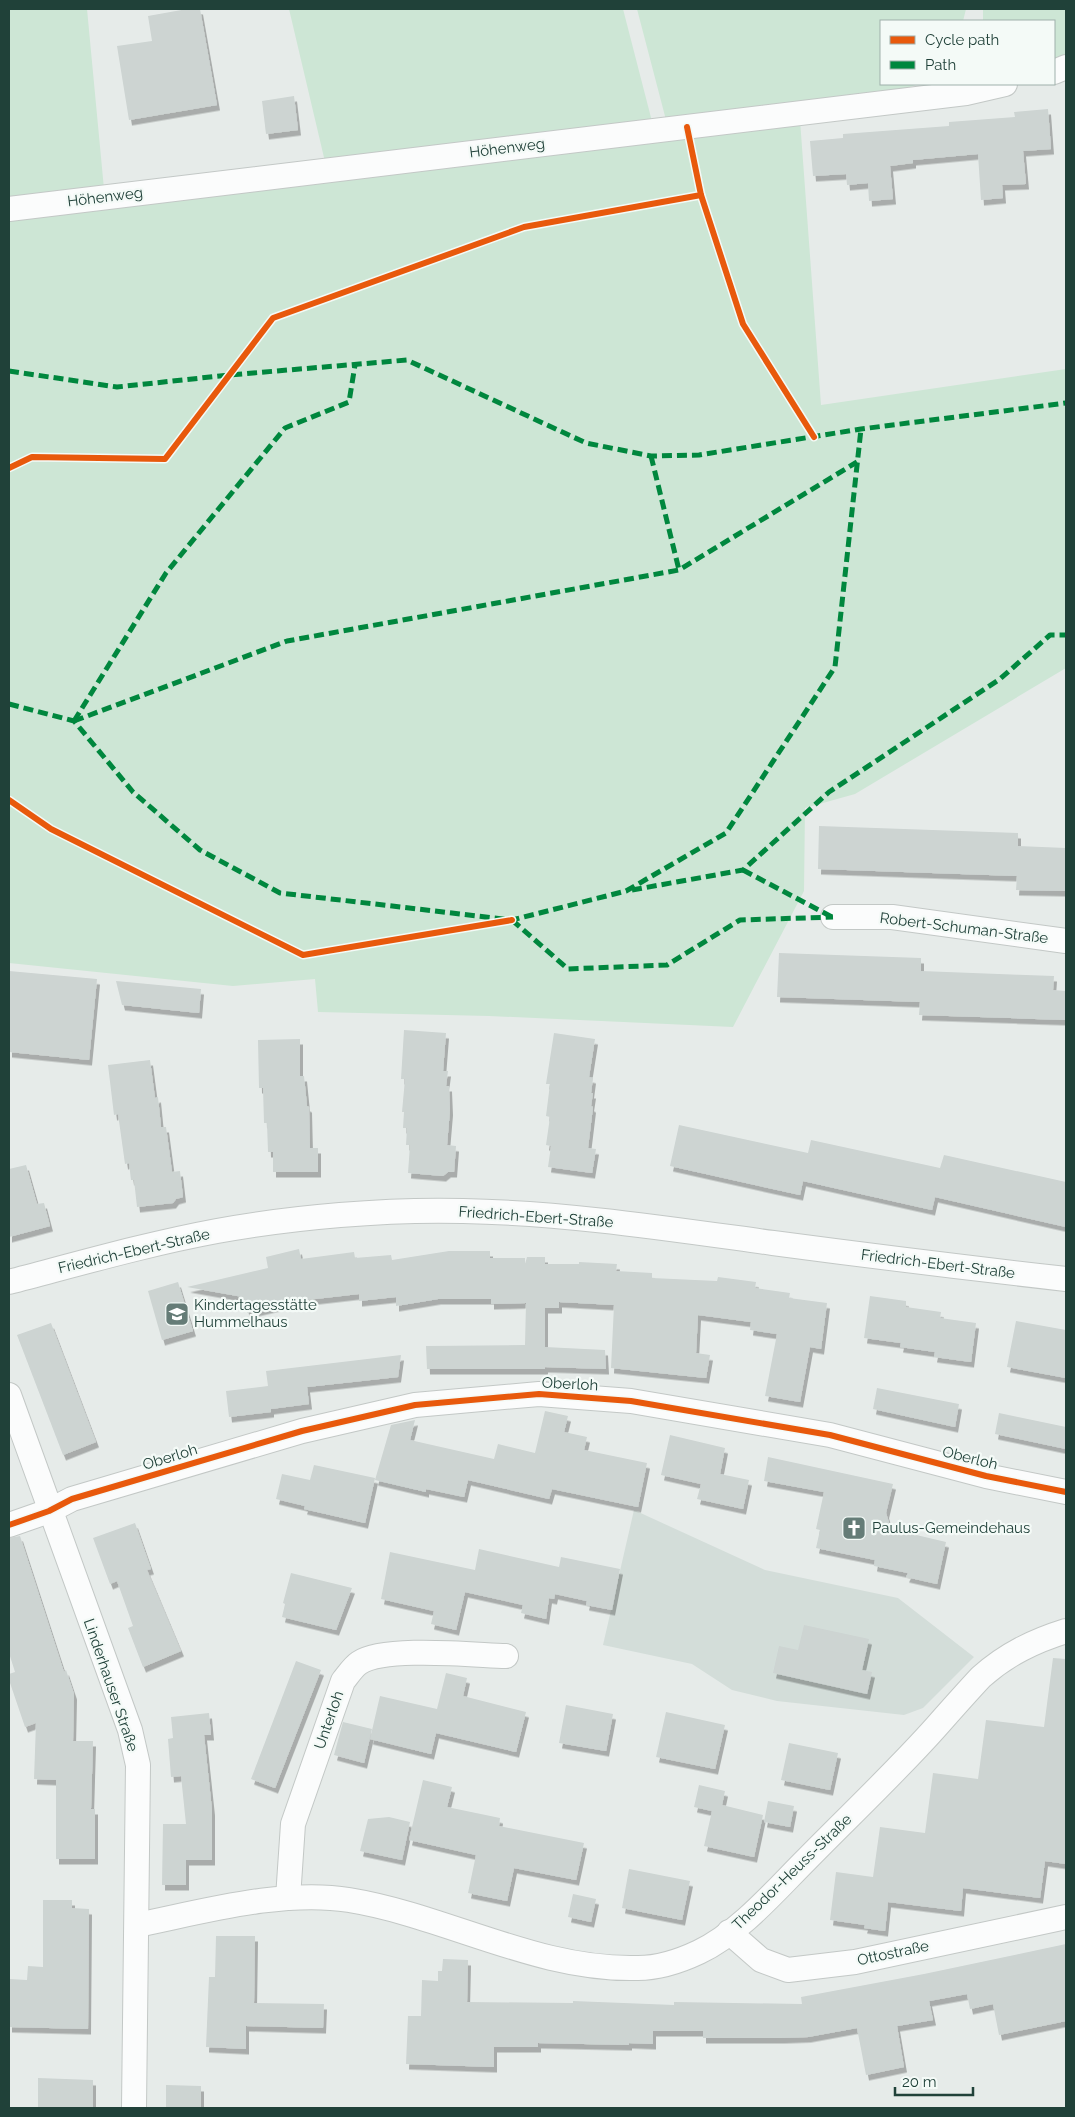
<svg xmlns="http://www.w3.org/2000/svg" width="1075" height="2117" font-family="Raleway,sans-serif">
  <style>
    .built { fill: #d3ddd9 }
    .green { fill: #cde6d5 }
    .building { fill: #cdd4d2; filter: url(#shadow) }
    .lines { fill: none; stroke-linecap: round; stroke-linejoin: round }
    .street-casing { stroke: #c3c8c6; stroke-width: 26 }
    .street { stroke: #fbfcfc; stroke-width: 24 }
    .quiet { stroke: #00873e; stroke-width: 5; stroke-dasharray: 10 5; stroke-linecap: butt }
    .cycleway-casing { stroke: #f4faf7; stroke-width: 9 }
    .cycleway { stroke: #e8590c; stroke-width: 6 }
    .labels { text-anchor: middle; stroke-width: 4.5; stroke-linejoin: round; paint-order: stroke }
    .street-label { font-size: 15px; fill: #204139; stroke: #f4faf7 }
    .poi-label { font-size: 15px; fill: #204139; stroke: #f4faf7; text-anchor: start }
  </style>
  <defs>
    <filter id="shadow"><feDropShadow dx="3" dy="5.5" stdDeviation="0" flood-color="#0004"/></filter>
  </defs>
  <rect width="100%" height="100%" fill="#e6ebe9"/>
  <path class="built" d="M 634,1510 L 765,1570 L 898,1598 L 974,1657 L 923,1708 L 904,1715 L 777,1701 L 732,1690 L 692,1664 L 603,1645 Z"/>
  <g class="green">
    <path d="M 9,9 L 87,9 L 104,189 L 326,166 L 289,9 L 623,9 L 656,137 L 800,120 L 821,405 L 1066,369 L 1066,668 L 855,794 L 805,808 L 804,891 L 733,1027 L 489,1016 L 318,1012 L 315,979 L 233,986 L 9,963 Z"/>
    <path d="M 637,9 L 966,9 L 963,21 L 881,21 L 881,84 L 919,84 L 881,96 L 666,120 Z"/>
    <path d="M 983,9 L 1066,9 L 1066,54 L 1054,60 L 1054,21 L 983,21 Z"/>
  </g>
  <g class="building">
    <path d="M 187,9 L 200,9 L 217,105 L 129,120 L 117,46 L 152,41 L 148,16 Z"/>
    <path d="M 294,96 L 298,130 L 266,134 L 262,101 Z"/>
    <path d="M 1048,109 L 1051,149 L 1023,151 L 1026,184 L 1002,185 L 1003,198 L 981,200 L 978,154 L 913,160 L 913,163 L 890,166 L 893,199 L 869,201 L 868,183 L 847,185 L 846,174 L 813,176 L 810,141 L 843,138 L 843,134 L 949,126 L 949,122 L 1015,117 L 1014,112 Z"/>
    <path d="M 819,826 L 1018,833 L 1018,846 L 1066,848 L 1066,891 L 1016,890 L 1017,876 L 818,869 Z"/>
    <path d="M 779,953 L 921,958 L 921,971 L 1054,976 L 1053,990 L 1066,991 L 1066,1020 L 919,1015 L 920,1002 L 777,997 Z"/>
    <path d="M 9,971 L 97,979 L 89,1060 L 9,1052 Z"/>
    <path d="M 116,981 L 201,989 L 199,1013 L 122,1005 Z"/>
    <path d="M 404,1030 L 446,1033 L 443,1071 L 448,1071 L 446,1086 L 449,1086 L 450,1110 L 447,1145 L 456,1146 L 454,1172 L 448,1172 L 443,1176 L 408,1173 L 410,1145 L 406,1145 L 407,1128 L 403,1128 L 404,1112 L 402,1112 L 405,1079 L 401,1079 Z"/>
    <path d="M 554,1033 L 595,1039 L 589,1077 L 593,1078 L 591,1093 L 593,1093 L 591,1106 L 593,1107 L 588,1148 L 596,1149 L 592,1173 L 548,1167 L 551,1146 L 546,1145 L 550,1117 L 546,1116 L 550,1084 L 546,1084 Z"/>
    <path d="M 300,1039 L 300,1076 L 304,1076 L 307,1106 L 309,1107 L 310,1148 L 318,1148 L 318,1172 L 273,1172 L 273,1152 L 268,1152 L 267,1123 L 264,1123 L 263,1088 L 259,1088 L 258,1040 Z"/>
    <path d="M 150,1060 L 155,1098 L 158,1097 L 161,1127 L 166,1127 L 172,1172 L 180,1171 L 183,1197 L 176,1199 L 173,1203 L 137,1207 L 134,1180 L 131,1180 L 129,1163 L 125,1164 L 118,1114 L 114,1115 L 108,1065 Z"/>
    <path d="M 679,1125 L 808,1153 L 811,1140 L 940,1168 L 944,1155 L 1066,1182 L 1066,1227 L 935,1197 L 932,1210 L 803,1181 L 800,1195 L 670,1166 Z"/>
    <path d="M 26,1165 L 37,1204 L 44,1203 L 50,1226 L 9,1237 L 9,1169 Z"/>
    <path d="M 299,1249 L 301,1259 L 354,1252 L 355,1258 L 391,1255 L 392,1260 L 449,1251 L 490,1251 L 490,1258 L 525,1258 L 525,1264 L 527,1257 L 545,1257 L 545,1264 L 579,1264 L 579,1262 L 617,1264 L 616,1271 L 652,1273 L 652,1278 L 717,1281 L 718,1277 L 756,1282 L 755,1288 L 790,1293 L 789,1298 L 827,1303 L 821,1349 L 810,1347 L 800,1402 L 765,1396 L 777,1334 L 750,1330 L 751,1322 L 698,1315 L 696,1353 L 710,1355 L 706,1378 L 611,1368 L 614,1305 L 559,1302 L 559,1308 L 545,1308 L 545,1347 L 605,1350 L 606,1369 L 545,1367 L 545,1369 L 427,1369 L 426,1346 L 525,1345 L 526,1303 L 491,1304 L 491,1299 L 438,1299 L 396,1306 L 396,1297 L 359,1301 L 359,1294 L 298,1301 L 247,1313 L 243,1297 L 187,1287 L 268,1268 L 266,1257 Z"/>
    <path d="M 178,1282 L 193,1331 L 162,1340 L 148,1291 Z"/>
    <path d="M 870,1296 L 906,1301 L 906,1307 L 941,1312 L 940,1318 L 976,1323 L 971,1362 L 934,1357 L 935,1352 L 900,1347 L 901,1343 L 864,1338 Z"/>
    <path d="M 1016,1321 L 1066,1330 L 1066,1378 L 1007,1367 Z"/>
    <path d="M 51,1323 L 96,1442 L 63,1455 L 17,1335 Z"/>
    <path d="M 401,1355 L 398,1377 L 307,1387 L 309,1404 L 271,1409 L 271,1412 L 229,1417 L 226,1391 L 268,1386 L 266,1371 Z"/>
    <path d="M 877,1388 L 959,1404 L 955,1427 L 873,1409 Z"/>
    <path d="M 545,1411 L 568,1416 L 564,1432 L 587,1437 L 584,1450 L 647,1463 L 638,1507 L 552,1489 L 549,1499 L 468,1480 L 464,1497 L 426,1489 L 426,1492 L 375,1480 L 391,1425 L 415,1420 L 410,1440 L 494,1459 L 498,1444 L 535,1453 Z"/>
    <path d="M 999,1413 L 1066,1427 L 1066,1449 L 995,1434 Z"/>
    <path d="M 670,1435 L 725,1448 L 720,1474 L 749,1480 L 743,1509 L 697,1499 L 701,1484 L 661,1475 Z"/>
    <path d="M 768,1457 L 893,1484 L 886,1513 L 891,1529 L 946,1542 L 937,1584 L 906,1577 L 908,1573 L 874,1566 L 875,1560 L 816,1548 L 820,1530 L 816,1529 L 824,1492 L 764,1481 Z"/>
    <path d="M 314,1465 L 375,1478 L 365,1523 L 304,1509 L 305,1506 L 276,1499 L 282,1474 L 310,1480 Z"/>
    <path d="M 135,1523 L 151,1569 L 147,1570 L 181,1651 L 143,1667 L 128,1628 L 133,1626 L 117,1581 L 110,1584 L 93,1538 Z"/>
    <path d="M 20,1536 L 64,1672 L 66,1670 L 74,1694 L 73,1741 L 93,1741 L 91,1809 L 95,1809 L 95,1859 L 56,1859 L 56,1780 L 34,1779 L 36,1723 L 25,1727 L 9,1680 L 9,1674 L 15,1672 L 9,1653 L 9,1538 Z"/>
    <path d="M 479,1549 L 559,1567 L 561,1557 L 620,1569 L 612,1610 L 586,1605 L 587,1601 L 555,1594 L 554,1599 L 549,1598 L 546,1619 L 521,1613 L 523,1605 L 465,1592 L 456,1630 L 431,1624 L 434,1611 L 381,1599 L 390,1552 L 475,1570 Z"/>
    <path d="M 291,1573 L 352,1588 L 336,1630 L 282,1617 L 285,1604 L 283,1603 Z"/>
    <path d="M 804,1625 L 869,1639 L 862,1670 L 872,1672 L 867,1694 L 773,1673 L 779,1646 L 798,1650 Z"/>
    <path d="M 1053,1658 L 1066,1659 L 1066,1864 L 1045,1861 L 1040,1898 L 963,1888 L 961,1911 L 888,1902 L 885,1931 L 864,1928 L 865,1925 L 830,1920 L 836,1872 L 873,1877 L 880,1827 L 925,1833 L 933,1773 L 978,1779 L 986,1720 L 1044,1727 Z"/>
    <path d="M 296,1661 L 321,1670 L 275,1788 L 251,1779 Z"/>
    <path d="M 446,1673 L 467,1678 L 463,1696 L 526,1712 L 516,1752 L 436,1733 L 431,1754 L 370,1739 L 380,1696 L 437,1709 Z"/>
    <path d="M 566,1705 L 613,1714 L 606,1751 L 559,1743 Z"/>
    <path d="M 666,1712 L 725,1725 L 715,1769 L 656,1757 Z"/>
    <path d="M 209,1713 L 211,1735 L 204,1735 L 212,1810 L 212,1860 L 186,1860 L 186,1885 L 162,1885 L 163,1824 L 186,1824 L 181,1776 L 171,1777 L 168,1739 L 173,1738 L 171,1717 Z"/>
    <path d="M 343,1722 L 372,1729 L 364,1763 L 334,1755 Z"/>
    <path d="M 789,1743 L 838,1753 L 830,1790 L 781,1780 Z"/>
    <path d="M 423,1780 L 452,1787 L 447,1807 L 500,1818 L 499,1826 L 584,1843 L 576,1880 L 514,1868 L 507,1901 L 468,1893 L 476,1855 L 409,1840 Z"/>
    <path d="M 699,1785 L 725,1791 L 722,1805 L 763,1815 L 754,1857 L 704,1846 L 712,1811 L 694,1807 Z"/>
    <path d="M 768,1801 L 794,1806 L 790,1827 L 764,1822 Z"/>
    <path d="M 389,1817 L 410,1822 L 402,1860 L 360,1851 L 368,1819 Z"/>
    <path d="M 629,1869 L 690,1881 L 682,1920 L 622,1908 Z"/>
    <path d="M 573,1894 L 596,1899 L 591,1922 L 568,1917 Z"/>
    <path d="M 43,1900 L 72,1900 L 72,1908 L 89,1909 L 88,2029 L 9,2027 L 9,1979 L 27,1980 L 28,1966 L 43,1967 Z"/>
    <path d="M 216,1936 L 255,1936 L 254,2003 L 324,2004 L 323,2028 L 246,2026 L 246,2049 L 206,2047 L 209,1977 L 215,1977 Z"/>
    <path d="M 1066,1944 L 1066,2021 L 999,2035 L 993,2004 L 970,2009 L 967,1994 L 929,2001 L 933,2020 L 897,2026 L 904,2067 L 866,2075 L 857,2028 L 808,2037 L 782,2038 L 703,2038 L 703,2031 L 653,2031 L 653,2044 L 629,2043 L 629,2045 L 538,2043 L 538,2047 L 494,2047 L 494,2067 L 406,2064 L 408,2016 L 421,2016 L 422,1980 L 438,1981 L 438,1971 L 442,1971 L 443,1959 L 468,1960 L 467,2002 L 573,2003 L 573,2001 L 674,2005 L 674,2002 L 802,2004 L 801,1997 L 924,1974 Z"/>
    <path d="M 38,2078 L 93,2080 L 93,2108 L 38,2108 Z"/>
    <path d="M 166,2085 L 201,2086 L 201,2108 L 166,2108 Z"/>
  </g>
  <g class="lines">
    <g class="street-casing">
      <g id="street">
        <path d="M 1054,72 L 1066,67"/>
        <path d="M 9,209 L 966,93 L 1005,84"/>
        <path d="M 833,917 L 892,917 L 1066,941"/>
        <path d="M 9,1282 C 78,1264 147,1244 217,1231 C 294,1217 386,1209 463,1211 C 567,1213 670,1229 773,1243 C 871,1256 968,1268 1066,1279"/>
        <path d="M 9,1395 L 130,1730 L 138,1765 L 134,2108"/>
        <path d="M 9,1525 L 49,1511 L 72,1499 L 302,1431 L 415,1405 L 539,1394 L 631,1401 L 830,1435 L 986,1476 L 1066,1492"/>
        <path d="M 288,1898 L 293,1824 L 343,1681 C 348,1675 353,1667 359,1663 C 384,1646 473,1655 506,1656"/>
        <path d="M 137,1925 C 202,1912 283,1889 349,1900 C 447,1916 538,1971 638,1968 C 659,1968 680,1961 699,1952 C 739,1933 775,1891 806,1860 C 849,1816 895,1773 936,1727 C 951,1710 966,1693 981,1677 C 1007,1654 1034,1641 1066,1631"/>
        <path d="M 729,1932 L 761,1960 L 788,1970 L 855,1962 L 1066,1917"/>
      </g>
    </g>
    <use href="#street" class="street"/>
    <g class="quiet">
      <path d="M 9,371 L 117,387 L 229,375 L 407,360 L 586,443 L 651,456 L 699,455 L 861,429 L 1066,403"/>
      <path d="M 651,456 L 679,570"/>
      <path d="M 9,704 L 74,721 L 133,792 L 200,850 L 280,893 L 512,920 L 626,891 L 726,833 L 835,667 L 861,429"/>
      <path d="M 74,721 L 287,641 L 679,570 L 857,462"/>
      <path d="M 74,721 L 166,573 L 285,428 L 349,402 L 355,365"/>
      <path d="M 743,870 L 832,917"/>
      <path d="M 632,890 L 743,870 L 829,792 L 1000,679 L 1050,635 L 1066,635"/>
      <path d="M 512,920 L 568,969 L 667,965 L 740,920 L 833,917"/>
    </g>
    <g class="cycleway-casing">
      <g id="cycleway">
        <path d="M 701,195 L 743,324 L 814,437"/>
        <path d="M 9,468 L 32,457 L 165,459 L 273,318 L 524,227 L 701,195 L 687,127"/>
        <path d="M 9,800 L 51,829 L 303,955 L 512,920"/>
        <path d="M 9,1525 L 49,1511 L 72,1499 L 302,1431 L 415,1405 L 539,1394 L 631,1401 L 830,1435 L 986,1476 L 1066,1492"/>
      </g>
    </g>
    <use href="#cycleway" class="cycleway"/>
  </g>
  <defs>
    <g id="school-square" transform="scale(1.25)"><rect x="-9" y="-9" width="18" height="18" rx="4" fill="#657c77" stroke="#f4faf7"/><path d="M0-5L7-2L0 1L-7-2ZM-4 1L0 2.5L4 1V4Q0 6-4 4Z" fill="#fff"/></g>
    <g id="church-square" transform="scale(1.25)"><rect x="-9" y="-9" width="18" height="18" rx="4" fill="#657c77" stroke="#f4faf7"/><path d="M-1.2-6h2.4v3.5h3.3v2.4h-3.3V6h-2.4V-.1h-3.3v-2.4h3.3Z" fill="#fff"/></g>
  </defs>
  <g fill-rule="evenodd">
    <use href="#school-square" x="177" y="1314"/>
    <use href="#church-square" x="854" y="1528"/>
  </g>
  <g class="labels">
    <g class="street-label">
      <text transform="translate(507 148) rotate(-7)" y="5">Höhenweg</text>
      <text transform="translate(105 197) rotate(-7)" y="5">Höhenweg</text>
      <text transform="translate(964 928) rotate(7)" y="5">Robert-Schuman-Straße</text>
      <text transform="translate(536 1217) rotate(4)" y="5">Friedrich-Ebert-Straße</text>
      <text transform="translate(134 1251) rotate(-13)" y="5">Friedrich-Ebert-Straße</text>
      <text transform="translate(938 1264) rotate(7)" y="5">Friedrich-Ebert-Straße</text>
      <text transform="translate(570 1384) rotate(3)" y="5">Oberloh</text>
      <text transform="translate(170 1457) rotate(-17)" y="5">Oberloh</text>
      <text transform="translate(970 1458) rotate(14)" y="5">Oberloh</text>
      <text transform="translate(111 1685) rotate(71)" y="5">Linderhauser Straße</text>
      <text transform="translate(329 1720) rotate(-71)" y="5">Unterloh</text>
      <text transform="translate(792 1872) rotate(-44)" y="5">Theodor-Heuss-Straße</text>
      <text transform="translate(893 1953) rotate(-12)" y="5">Ottostraße</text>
    </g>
    <g class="poi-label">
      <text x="194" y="1310">Kindertagesstätte<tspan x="194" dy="17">Hummelhaus</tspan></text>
      <text x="872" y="1533">Paulus-Gemeindehaus</text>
    </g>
  </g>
  <rect width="1075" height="2117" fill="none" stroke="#204139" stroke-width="20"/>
  <rect x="880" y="20" width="175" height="65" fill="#f4faf7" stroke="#9fb0ab"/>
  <rect x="890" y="36" width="25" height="8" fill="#e8590c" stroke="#9fb0ab"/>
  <text x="925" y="45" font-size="15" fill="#204139">Cycle path</text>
  <rect x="890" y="61" width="25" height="8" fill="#00873e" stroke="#9fb0ab"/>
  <text x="925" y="70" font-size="15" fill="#204139">Path</text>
  <path d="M895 2087v8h78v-8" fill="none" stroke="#204139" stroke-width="2.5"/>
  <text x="902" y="2087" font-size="15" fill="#204139" stroke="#f4faf7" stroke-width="4" paint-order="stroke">20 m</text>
</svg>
